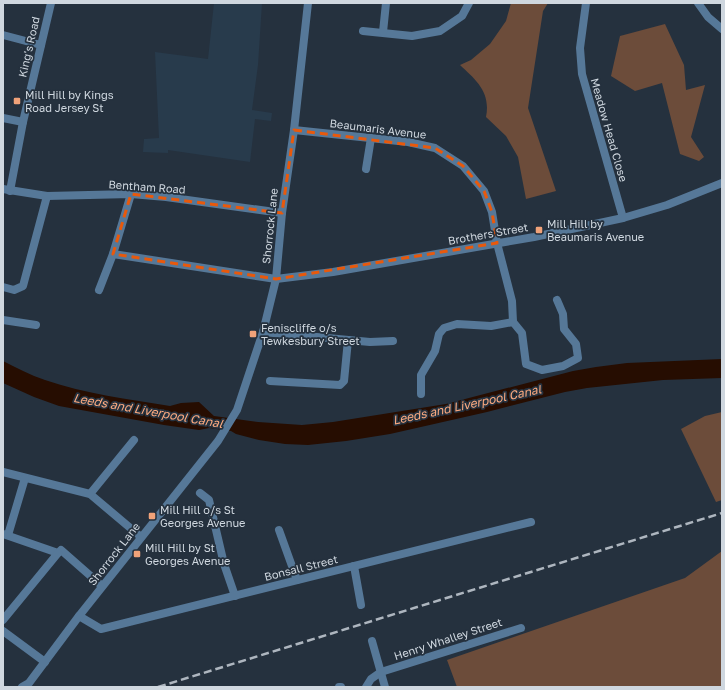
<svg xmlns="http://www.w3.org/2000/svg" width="725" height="690" font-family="'Golos Text',sans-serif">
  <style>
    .built { fill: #283b4c }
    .green { fill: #6c4c3a }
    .water { fill: #260d01 }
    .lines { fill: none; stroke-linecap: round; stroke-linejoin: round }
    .street { stroke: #567898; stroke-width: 8 }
    .rail { stroke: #aeb6bf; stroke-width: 2.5; stroke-dasharray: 8 4; stroke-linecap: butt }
    .marked { fill: none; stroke: #e8590c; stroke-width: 3; stroke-dasharray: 8 5; stroke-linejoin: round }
    .poi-dot { fill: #f0a279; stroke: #25313e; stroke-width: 1.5 }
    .labels { text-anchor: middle; stroke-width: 3.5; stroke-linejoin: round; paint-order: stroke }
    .street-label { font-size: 11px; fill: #cfd7df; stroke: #25313e }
    .poi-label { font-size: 11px; fill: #cfd7df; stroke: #25313e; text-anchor: start }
    .water-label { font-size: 12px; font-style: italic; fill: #fdab80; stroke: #25313e }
  </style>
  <rect width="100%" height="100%" fill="#25313e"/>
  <path class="built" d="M 214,3 L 262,3 L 258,65 L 252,110 L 272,113 L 271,121 L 255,119 L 250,162 L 168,150 L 168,153 L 143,152 L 144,139 L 159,138 L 155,52 L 208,59 Z"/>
  <g class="green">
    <path d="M 511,3 L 548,3 L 543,11 L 528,108 L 556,191 L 526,199 L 518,157 L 506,136 L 486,117 C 491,92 476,80 460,65 L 471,60 L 490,44 L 506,21 Z"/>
    <path d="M 665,24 L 684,65 L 686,90 L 705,85 L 691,137 L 704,157 L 699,161 L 680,154 L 662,83 L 635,91 L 611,76 L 620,36 Z"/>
    <path d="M 722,412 L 722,500 L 716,502 L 681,429 L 705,416 Z"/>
    <path d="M 722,551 L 722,687 L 457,687 L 447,660 L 685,578 Z"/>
  </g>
  <path class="water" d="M 722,359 L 722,378 L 663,380 L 587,388 L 565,392 L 487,412 L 390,434 L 346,441 L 308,445 L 285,444 L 259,440 L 236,434 L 231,431 L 209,428 L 199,430 L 164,425 L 59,406 L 34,397 L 3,383 L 3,361 C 17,368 30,375 45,380 C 85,394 129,399 170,406 L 181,403 L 199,402 L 214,416 L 258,422 L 302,425 L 333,422 L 446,404 L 573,371 L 596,367 L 627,363 Z"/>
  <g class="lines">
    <g class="street">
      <path d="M 586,3 L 580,48 L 582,74 L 623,218"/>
      <path d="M 698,3 L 708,17 L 722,29"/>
      <path d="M 363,31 L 412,36 L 440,31 L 462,16 L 469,3"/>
      <path d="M 383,32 L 386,3"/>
      <path d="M 3,35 L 41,45"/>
      <path d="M 3,118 L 23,122"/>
      <path d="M 294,130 L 408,142 L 435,148 L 463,166 L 484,191 L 492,212 L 497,243 L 512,301 L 513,322 L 522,333 L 526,364 L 542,370 L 563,366 L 578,358 L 576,344 L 564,329 L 563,314 L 557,300"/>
      <path d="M 366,169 L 371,138"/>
      <path d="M 3,189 L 47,196 L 131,194 L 166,197 L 282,213"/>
      <path d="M 10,191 L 23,122 L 51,3"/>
      <path d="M 113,254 L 276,279 L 333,272 L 534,237 L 623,218 L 667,205 L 722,183"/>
      <path d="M 3,287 L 14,290 L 23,286 L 47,196"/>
      <path d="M 99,290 L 113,254 L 131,194"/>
      <path d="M 3,320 L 36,325"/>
      <path d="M 263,332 L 370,342 L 393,341"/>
      <path d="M 270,381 L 340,385 L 344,381 L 348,340"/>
      <path d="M 421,394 L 421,375 L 435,351 L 439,334 L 444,328 L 457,324 L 491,326 L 513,322"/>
      <path d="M 3,472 L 90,494 L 141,537"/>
      <path d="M 200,493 L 209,500 L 224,564 L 235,596"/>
      <path d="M 90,494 L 134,440"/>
      <path d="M 279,530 L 297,580"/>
      <path d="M 3,534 L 58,553 L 61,550 L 102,586"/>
      <path d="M 8,535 L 25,478"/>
      <path d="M 354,566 L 361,605"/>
      <path d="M 79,616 L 101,629 L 531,522"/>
      <path d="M 3,620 L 58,553"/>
      <path d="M 3,631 L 45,662"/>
      <path d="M 372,641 L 385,687"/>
      <path d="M 22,687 L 29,683 L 79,616 L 218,441 L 237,410 L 263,332 L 276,279 L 282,213 L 294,130 L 308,3"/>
      <path d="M 339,687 L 341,687"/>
      <path d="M 366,687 L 371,679 L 381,672 L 521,628"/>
    </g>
    <path class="rail" d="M 158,687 L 722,513"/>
  </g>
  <path class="marked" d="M 294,130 L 435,148 L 463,166 L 484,191 L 492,212 L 497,243 L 276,279 L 113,254 L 131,194 L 282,213 Z"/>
  <g class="poi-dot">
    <rect x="13" y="97" width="8" height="8" rx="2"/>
    <rect x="535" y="226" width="8" height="8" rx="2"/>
    <rect x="249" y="330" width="8" height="8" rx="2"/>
    <rect x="148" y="512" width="8" height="8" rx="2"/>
    <rect x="133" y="550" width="8" height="8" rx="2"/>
  </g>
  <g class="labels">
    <g class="street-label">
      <text transform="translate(29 47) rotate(-77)" y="4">King's Road</text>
      <text transform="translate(378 129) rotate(7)" y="4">Beaumaris Avenue</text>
      <text transform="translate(609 130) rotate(74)" y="4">Meadow Head Close</text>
      <text transform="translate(147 187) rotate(4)" y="4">Bentham Road</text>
      <text transform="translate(270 226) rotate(-84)" y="4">Shorrock Lane</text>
      <text transform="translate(488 234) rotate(-10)" y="4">Brothers Street</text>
      <text transform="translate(114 554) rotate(-52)" y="4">Shorrock Lane</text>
      <text transform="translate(301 568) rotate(-14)" y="4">Bonsall Street</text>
      <text transform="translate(448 639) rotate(-18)" y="4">Henry Whalley Street</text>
    </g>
    <g class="poi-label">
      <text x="25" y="99">Mill Hill by Kings<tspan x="25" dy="13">Road Jersey St</tspan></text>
      <text x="547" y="228">Mill Hill by<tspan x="547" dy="13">Beaumaris Avenue</tspan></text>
      <text x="261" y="332">Feniscliffe o/s<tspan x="261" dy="13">Tewkesbury Street</tspan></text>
      <text x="160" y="514">Mill Hill o/s St<tspan x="160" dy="13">Georges Avenue</tspan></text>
      <text x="145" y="552">Mill Hill by St<tspan x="145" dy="13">Georges Avenue</tspan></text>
    </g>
    <g class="water-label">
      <text transform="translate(467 405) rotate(-12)" y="4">Leeds and Liverpool Canal</text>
      <text transform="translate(148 411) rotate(10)" y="4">Leeds and Liverpool Canal</text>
    </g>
  </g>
  <rect width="725" height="690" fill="none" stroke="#cfd7df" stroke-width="8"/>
</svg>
